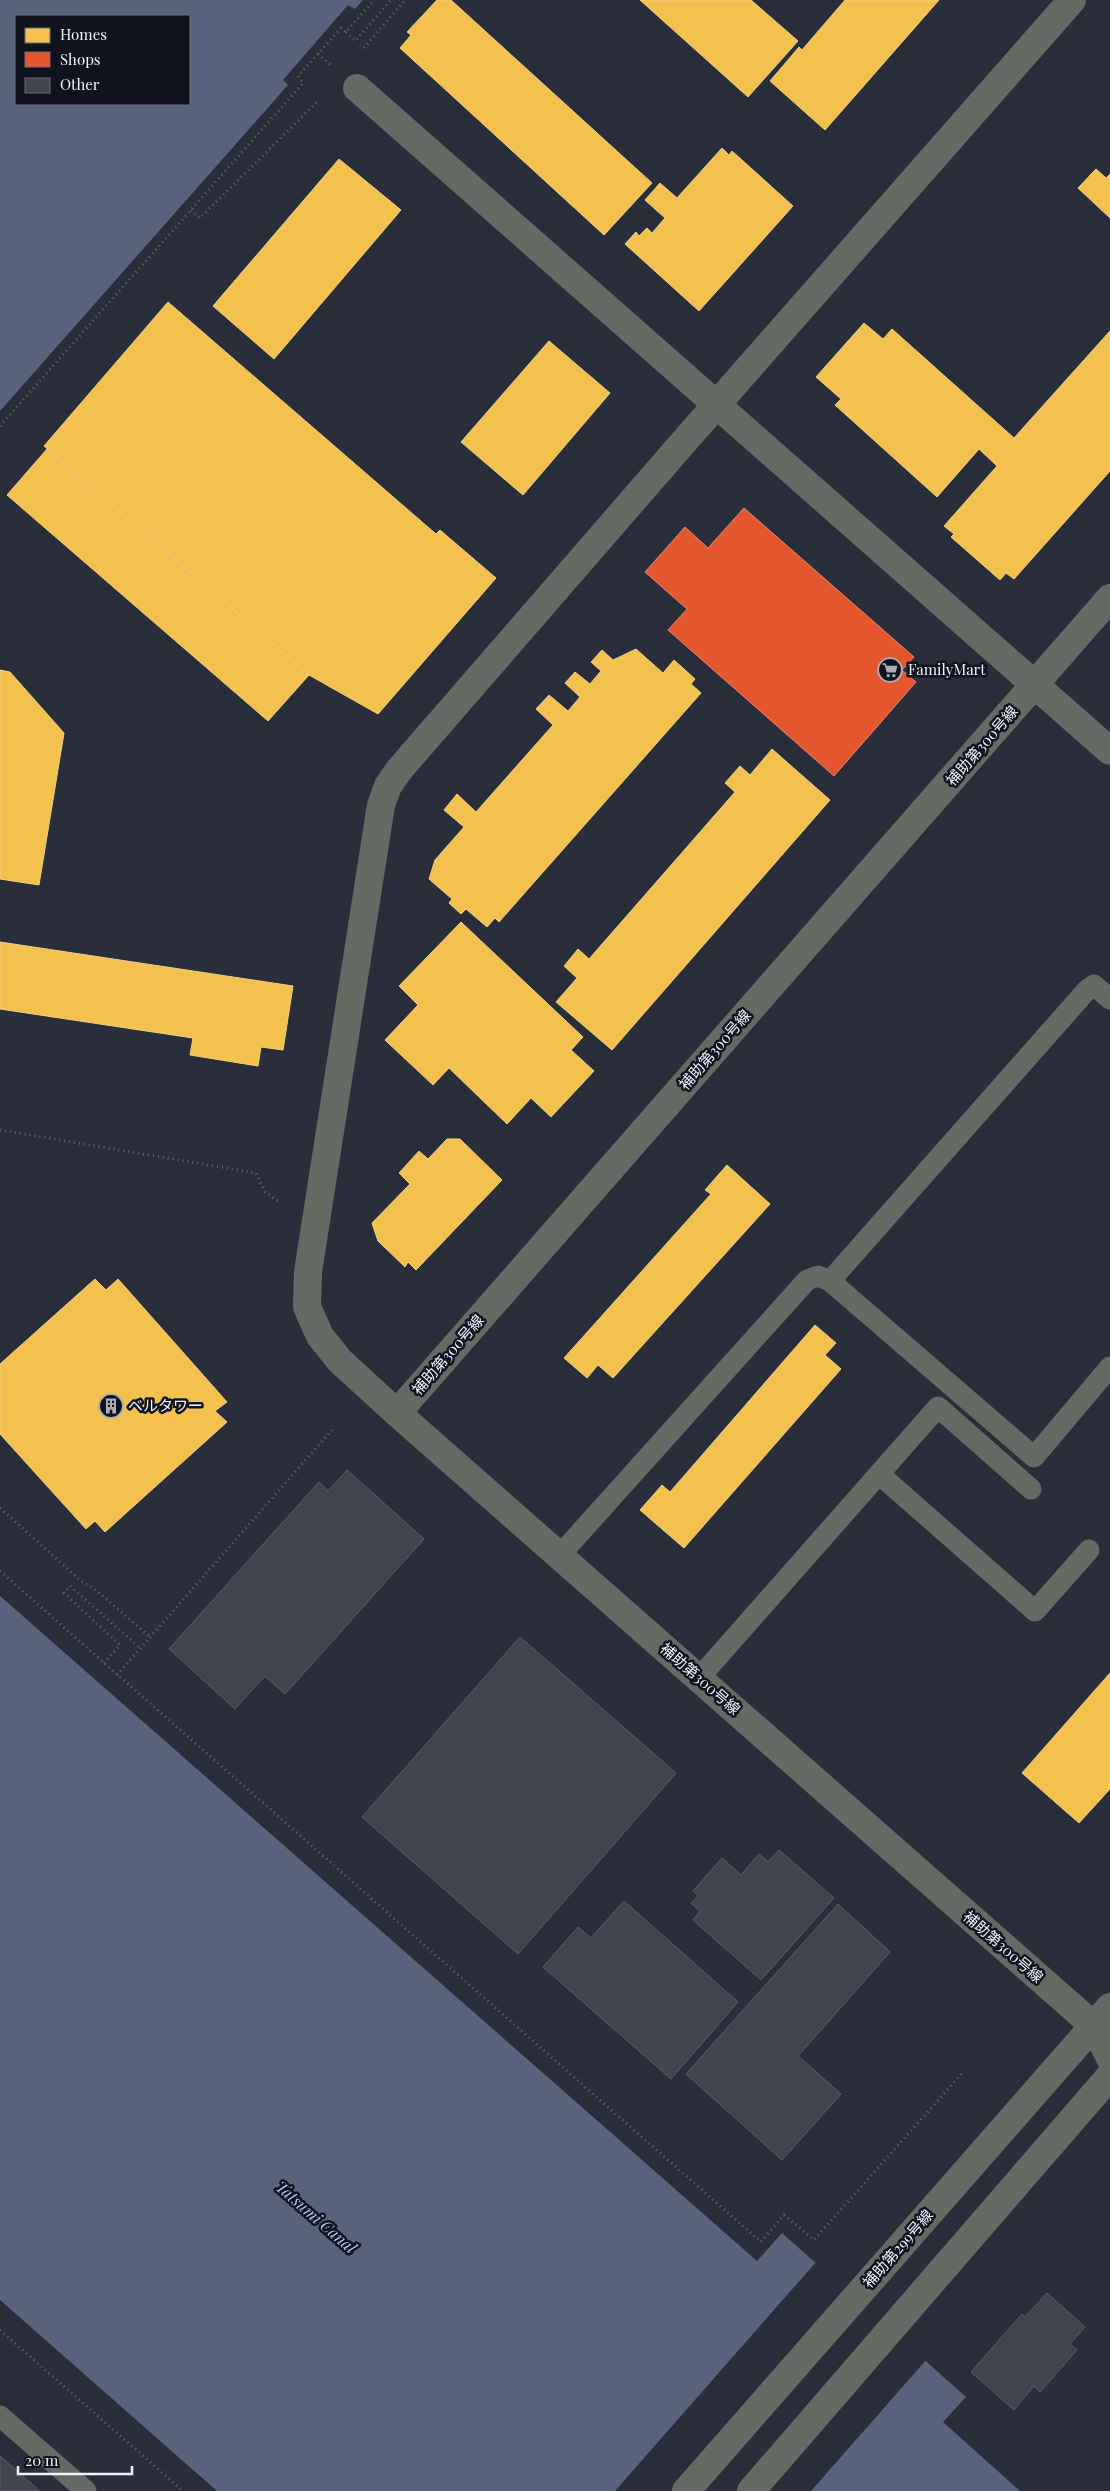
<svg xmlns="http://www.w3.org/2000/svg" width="1110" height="2491" font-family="'Playfair Display','Noto Sans JP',serif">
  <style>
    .water { fill: #5a637d; fill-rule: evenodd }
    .pier { fill: #2a2e3b }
    .homes { fill: #f2c14e; stroke: #f1d083 }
    .shops { fill: #e4572e; stroke: #e8866c }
    .building { fill: #41444f; stroke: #5a5d69 }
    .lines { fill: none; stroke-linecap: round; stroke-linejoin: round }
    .path { stroke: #636867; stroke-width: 3; stroke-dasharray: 1 4; stroke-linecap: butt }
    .service { stroke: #656a64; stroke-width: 21 }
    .tertiary { stroke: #656a64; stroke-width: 28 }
    .labels { text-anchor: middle; stroke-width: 5; stroke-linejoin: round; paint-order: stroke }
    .poi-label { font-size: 15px; fill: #f0f4fe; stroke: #10131e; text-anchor: start }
    .street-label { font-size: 15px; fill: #f0f4fe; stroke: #10131e }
    .water-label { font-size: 16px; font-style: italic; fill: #b6c5f8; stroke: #10131e }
  </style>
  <rect width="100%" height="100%" fill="#2a2e3b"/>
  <g class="water">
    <path d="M 0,0 L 363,0 L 355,9 L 348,5 L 283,80 L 288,85 L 0,411 ZM 189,16 L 189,104 L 16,104 L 16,16 Z"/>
    <path d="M 0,1596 L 757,2261 L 782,2233 L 966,2397 L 943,2422 L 1020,2491 L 217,2491 L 0,2300 Z"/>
  </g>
  <path class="pier" d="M 817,2261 L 927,2359 L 811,2491 L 615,2491 Z"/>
  <g class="homes">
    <path d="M 437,0 L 451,0 L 652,183 L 604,235 L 400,48 L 411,35 L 407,32 Z"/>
    <path d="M 640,0 L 751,0 L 798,41 L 748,97 Z"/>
    <path d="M 845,0 L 939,0 L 825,130 L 770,81 L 799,47 L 802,50 Z"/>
    <path d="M 722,148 L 729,155 L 732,151 L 793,206 L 699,311 L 625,244 L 636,232 L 639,236 L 647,228 L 652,233 L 665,218 L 645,200 L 660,183 L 677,198 Z"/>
    <path d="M 339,159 L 401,210 L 274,359 L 213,306 Z"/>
    <path d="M 1096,169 L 1106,178 L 1110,174 L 1110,218 L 1078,188 Z"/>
    <path d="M 168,302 L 436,534 L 440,530 L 496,578 L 378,714 L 309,675 L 44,446 Z"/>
    <path d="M 864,323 L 883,339 L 892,329 L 1014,438 L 1110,331 L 1110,471 L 1014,579 L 1006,573 L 1000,580 L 951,537 L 954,534 L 944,526 L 997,466 L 979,449 L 937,497 L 835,405 L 841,399 L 816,377 Z"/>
    <path d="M 549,341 L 610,393 L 523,495 L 461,442 Z"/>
    <path d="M 47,449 L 309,675 L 268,721 L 7,495 Z"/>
    <path d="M 636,649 L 663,673 L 674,660 L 695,679 L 691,684 L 701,693 L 499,922 L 495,918 L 487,927 L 466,909 L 461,914 L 449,903 L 452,899 L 429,879 L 435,860 L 464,827 L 444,810 L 457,794 L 476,812 L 553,725 L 536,709 L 549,695 L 568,711 L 580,697 L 565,683 L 575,672 L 590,684 L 601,671 L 591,662 L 602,650 L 613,660 Z"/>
    <path d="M 0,670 L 10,672 L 64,733 L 39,885 L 0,879 Z"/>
    <path d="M 772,749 L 830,800 L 612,1050 L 556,1002 L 577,978 L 564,966 L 578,949 L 589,959 L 735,792 L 725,783 L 740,766 L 750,775 Z"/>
    <path d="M 461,922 L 583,1037 L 571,1050 L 594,1071 L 551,1117 L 531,1098 L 507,1124 L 449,1068 L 433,1085 L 385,1040 L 418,1005 L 399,986 Z"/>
    <path d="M 0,942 L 293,986 L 283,1050 L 261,1047 L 258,1066 L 190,1055 L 193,1038 L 0,1009 Z"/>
    <path d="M 447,1139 L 460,1139 L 502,1180 L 416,1270 L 408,1262 L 405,1267 L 378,1241 L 372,1223 L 410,1184 L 399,1173 L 419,1151 L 428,1159 Z"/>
    <path d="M 727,1165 L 770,1204 L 613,1378 L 598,1365 L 587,1378 L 564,1358 L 711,1194 L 705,1190 Z"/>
    <path d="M 95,1279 L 106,1290 L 118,1279 L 227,1402 L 215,1411 L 227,1422 L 105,1532 L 95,1521 L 86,1529 L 0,1434 L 0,1364 Z"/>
    <path d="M 815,1325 L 836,1343 L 825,1355 L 841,1369 L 684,1548 L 640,1510 L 662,1485 L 670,1492 Z"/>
    <path d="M 1110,1673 L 1110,1789 L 1079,1823 L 1022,1773 Z"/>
  </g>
  <path class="shops" d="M 744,508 L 914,657 L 902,670 L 916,682 L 834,776 L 668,630 L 687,609 L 645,572 L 685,527 L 708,548 Z"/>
  <g class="building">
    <path d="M 347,1470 L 424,1539 L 285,1694 L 265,1676 L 235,1709 L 169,1649 L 319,1482 L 328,1491 Z"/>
    <path d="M 520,1637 L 676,1773 L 518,1954 L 362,1817 Z"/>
    <path d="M 779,1850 L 834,1898 L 761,1980 L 693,1920 L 700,1911 L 691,1903 L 698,1896 L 693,1891 L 722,1858 L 741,1875 L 759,1854 L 768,1862 Z"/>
    <path d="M 624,1901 L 738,2002 L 671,2079 L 543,1967 L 578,1927 L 591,1938 Z"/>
    <path d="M 838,1904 L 890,1952 L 798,2056 L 841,2094 L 782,2160 L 686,2074 Z"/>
    <path d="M 1047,2293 L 1085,2327 L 1070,2344 L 1077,2350 L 1040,2392 L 1034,2386 L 1014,2410 L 971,2372 L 1022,2314 L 1025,2317 Z"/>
    <path d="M 0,2456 L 40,2491 L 0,2491 Z"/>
  </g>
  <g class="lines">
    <g class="path">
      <path d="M 346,32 L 355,41 L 391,0"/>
      <path d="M 364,48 L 405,0"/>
      <path d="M 318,54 L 333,67"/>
      <path d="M 191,210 L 200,218 L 317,102"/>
      <path d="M 0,426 L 303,83 L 298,76 L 341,28 L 346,32 L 374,0"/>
      <path d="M 0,1130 L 256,1173 L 265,1192 L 278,1201"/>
      <path d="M 0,1508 L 81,1581 L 97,1591 L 150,1637"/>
      <path d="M 0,1571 L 761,2242 L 784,2215 L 814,2240 L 964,2071"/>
      <path d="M 104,1663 L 120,1645 L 64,1593 L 70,1586 L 140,1648"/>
      <path d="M 117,1675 L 332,1430"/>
      <path d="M 0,2330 L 183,2491"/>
    </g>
    <g class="service">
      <path d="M 830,1281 L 1087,990 L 1094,985 L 1110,999"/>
      <path d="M 879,1474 L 1035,1611 L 1089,1550"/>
      <path d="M 560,1555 L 807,1280 L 818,1276 L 830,1281 L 1034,1457 L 1110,1367"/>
      <path d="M 699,1678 L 938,1407 L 1031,1489"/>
      <path d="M 0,2416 L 86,2491"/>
    </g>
    <g class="tertiary">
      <path d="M 357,88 L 1110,751"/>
      <path d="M 1110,598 L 397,1413 L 1094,2026 L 1110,2058"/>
      <path d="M 397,1413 L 340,1361 L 320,1336 L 307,1307 L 308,1272 L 381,805 L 388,786 L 399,770 L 681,445 L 1072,0"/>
      <path d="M 686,2491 L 1110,2007"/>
      <path d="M 751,2491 L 1110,2076"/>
    </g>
  </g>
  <defs>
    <g id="supermarket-ring" transform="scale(1.25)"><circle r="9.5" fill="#10131e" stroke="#abafba" stroke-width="1.5"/><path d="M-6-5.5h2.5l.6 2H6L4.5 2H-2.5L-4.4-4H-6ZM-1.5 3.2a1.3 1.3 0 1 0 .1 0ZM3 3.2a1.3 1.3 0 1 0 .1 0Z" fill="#abafba"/></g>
    <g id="building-ring" transform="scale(1.25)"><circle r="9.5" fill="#10131e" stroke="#abafba" stroke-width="1.5"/><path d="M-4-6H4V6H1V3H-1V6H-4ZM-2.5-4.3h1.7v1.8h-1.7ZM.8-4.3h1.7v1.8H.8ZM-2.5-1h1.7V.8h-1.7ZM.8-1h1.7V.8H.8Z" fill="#abafba"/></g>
  </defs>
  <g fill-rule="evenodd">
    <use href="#supermarket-ring" x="890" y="670"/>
    <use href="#building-ring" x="111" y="1406"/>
  </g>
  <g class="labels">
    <g class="poi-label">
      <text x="908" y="675">FamilyMart</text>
      <text x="128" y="1411">ベルタワー</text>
    </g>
    <g class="street-label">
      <text transform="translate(982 746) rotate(-49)" y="5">補助第300号線</text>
      <text transform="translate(715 1050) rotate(-49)" y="5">補助第300号線</text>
      <text transform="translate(448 1355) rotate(-49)" y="5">補助第300号線</text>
      <text transform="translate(700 1679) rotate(41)" y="5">補助第300号線</text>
      <text transform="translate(1003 1947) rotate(41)" y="5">補助第300号線</text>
      <text transform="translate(898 2249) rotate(-49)" y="5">補助第299号線</text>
    </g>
    <g class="water-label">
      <text transform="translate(316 2217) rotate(41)" y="6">Tatsumi Canal</text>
    </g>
  </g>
  <rect x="15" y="15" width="175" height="90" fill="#10131e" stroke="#6a6d78"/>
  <rect x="25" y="28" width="25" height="15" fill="#f2c14e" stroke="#6a6d78"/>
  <text x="60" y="40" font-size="15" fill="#f0f4fe">Homes</text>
  <rect x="25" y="52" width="25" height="15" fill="#e4572e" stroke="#6a6d78"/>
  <text x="60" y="65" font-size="15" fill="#f0f4fe">Shops</text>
  <rect x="25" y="78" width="25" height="15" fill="#41444f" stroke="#6a6d78"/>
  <text x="60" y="90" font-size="15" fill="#f0f4fe">Other</text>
  <path d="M18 2466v8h114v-8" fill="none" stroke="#f0f4fe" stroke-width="2.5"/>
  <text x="25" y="2466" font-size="15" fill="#f0f4fe" stroke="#10131e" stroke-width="4" paint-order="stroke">20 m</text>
</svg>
